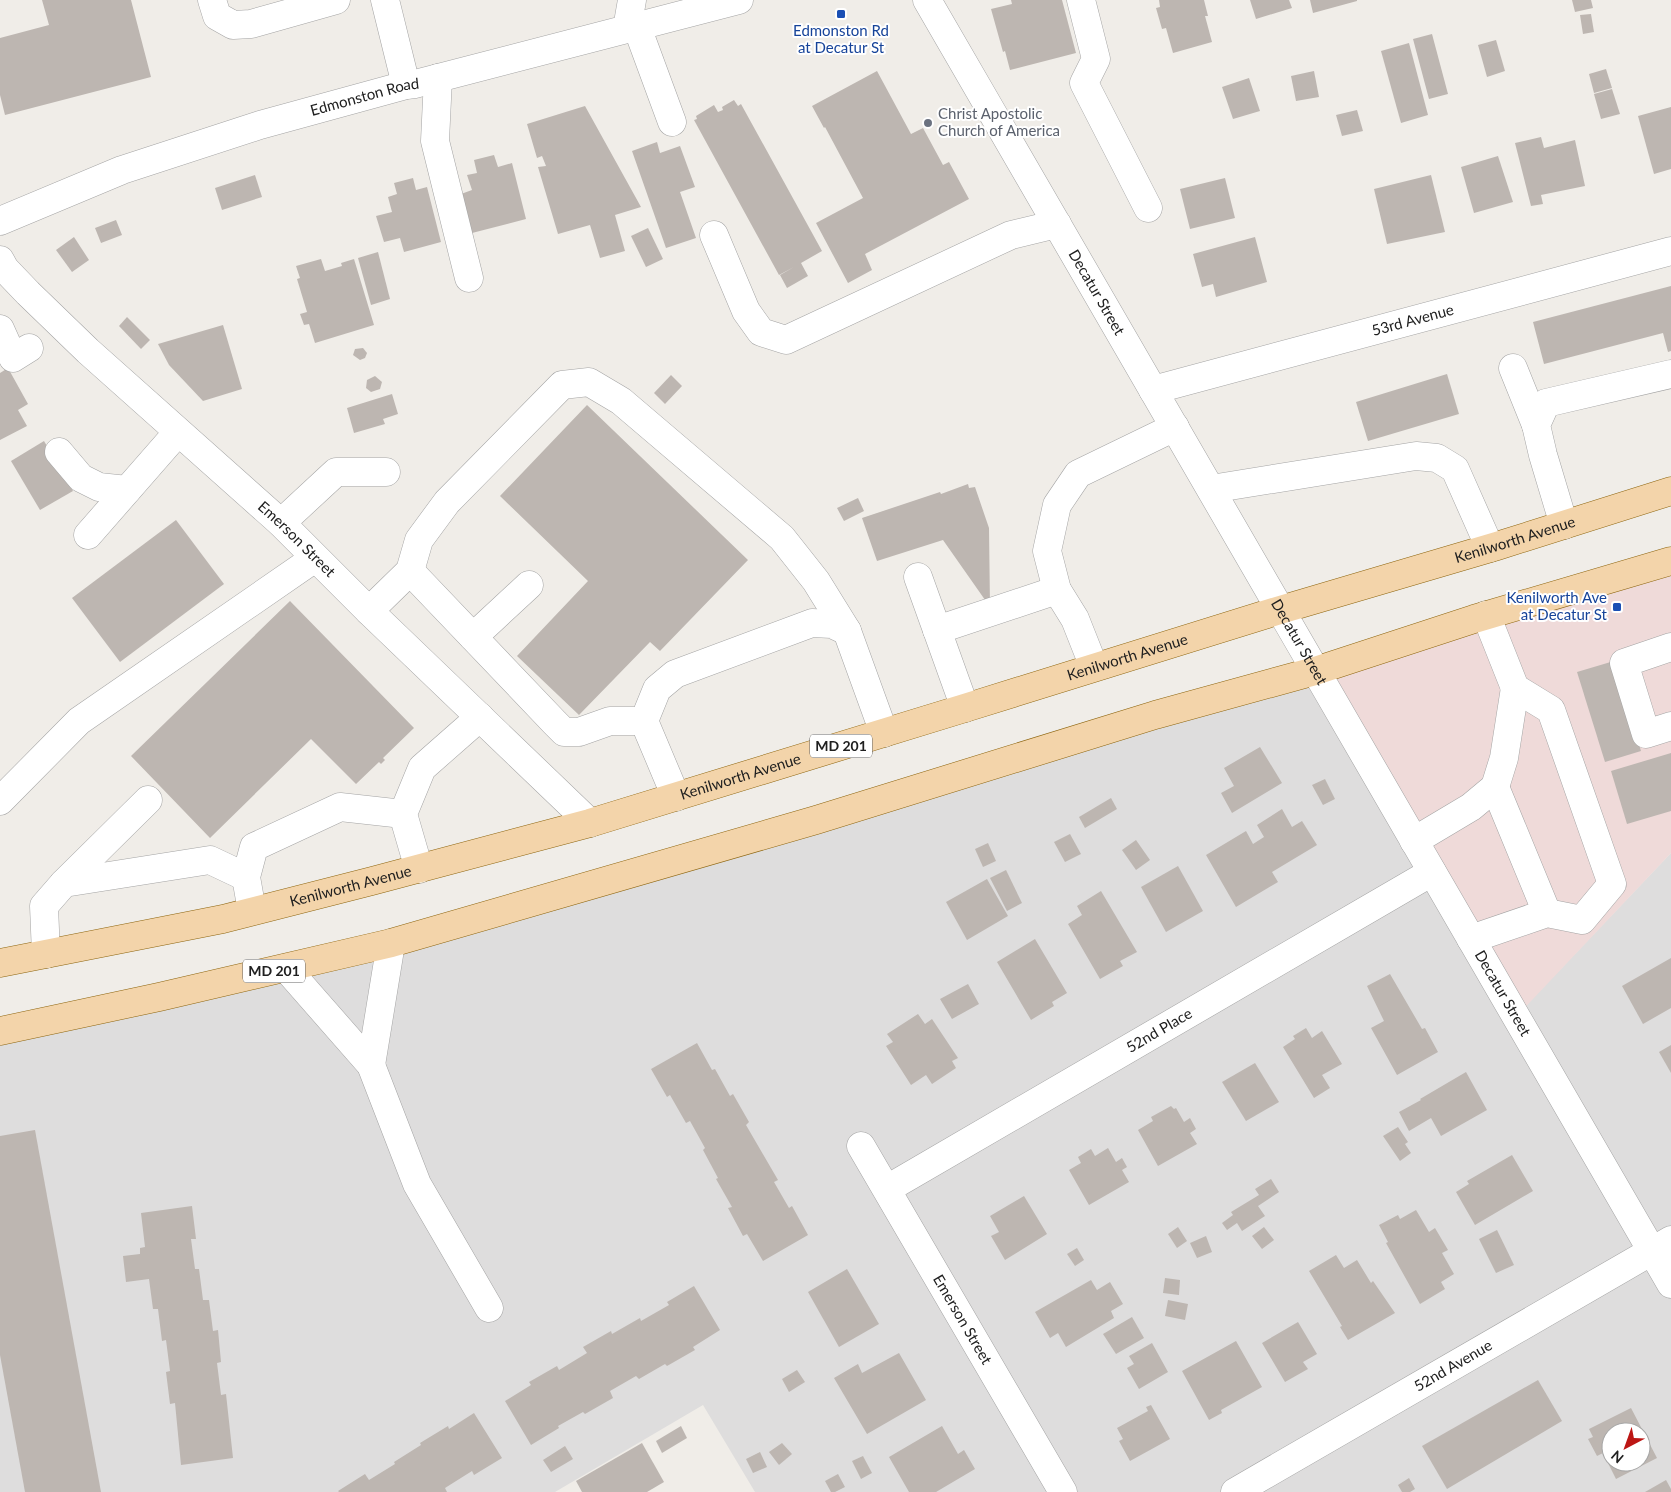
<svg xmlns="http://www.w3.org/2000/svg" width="1671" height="1492" font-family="Lato,sans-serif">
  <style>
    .residential { fill: #dedddd; fill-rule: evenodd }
    .commercial { fill: #efdad9 }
    .building { fill: #bdb6b1; fill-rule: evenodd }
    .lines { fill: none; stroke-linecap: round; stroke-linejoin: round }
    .minor-casing { stroke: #a4a4a4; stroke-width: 29 }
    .major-casing { stroke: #8d650f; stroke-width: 29 }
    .minor { stroke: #fff; stroke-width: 28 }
    .major { stroke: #f3d4aa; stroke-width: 28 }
    .transit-dot { fill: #1a4fb4; stroke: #fff; stroke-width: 2 }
    .worship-dot { fill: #6b7280; stroke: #fff; stroke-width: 2 }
    .labels { text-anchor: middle; stroke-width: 4; stroke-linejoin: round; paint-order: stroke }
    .shield { fill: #fff; stroke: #636363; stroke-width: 1 }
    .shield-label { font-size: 14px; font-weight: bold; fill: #202020 }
    .transit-label { font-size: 15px; fill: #164399; stroke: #fff }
    .street-label { font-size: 15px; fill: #202020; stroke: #fff }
    .worship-label { font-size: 15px; fill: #5b616d; stroke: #fff; text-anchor: start }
  </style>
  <rect width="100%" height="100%" fill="#f0ede8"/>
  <path class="residential" d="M 1315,671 L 1516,1016 L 1671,853 L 1671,1492 L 755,1492 L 703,1405 L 555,1492 L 0,1492 L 0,1031 L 159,997 ZM 1611,1432 L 1641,1432 L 1641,1462 L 1611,1462 Z"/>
  <path class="commercial" d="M 1671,561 L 1671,853 L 1516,1017 L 1315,671 Z"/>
  <g class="building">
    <path d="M 42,0 L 131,0 L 151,77 L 5,115 L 0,95 L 0,38 L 49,25 Z"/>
    <path d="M 1011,0 L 1062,0 L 1076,53 L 1010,70 L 1005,51 L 1003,52 L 991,9 L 1012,4 Z"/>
    <path d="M 1159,0 L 1204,0 L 1208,16 L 1205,16 L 1212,42 L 1173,53 L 1166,28 L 1162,29 L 1156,8 L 1160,7 Z"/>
    <path d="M 1250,0 L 1289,0 L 1292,8 L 1256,19 Z"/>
    <path d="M 1310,0 L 1357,0 L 1357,1 L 1313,13 Z"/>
    <path d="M 1572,0 L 1591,0 L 1593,8 L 1575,12 Z"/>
    <path d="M 1591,14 L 1594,32 L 1583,34 L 1580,15 Z"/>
    <path d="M 1432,34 L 1448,94 L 1429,99 L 1413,39 Z"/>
    <path d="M 1496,40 L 1505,71 L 1487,77 L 1478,45 Z"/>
    <path d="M 1409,43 L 1428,115 L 1401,123 L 1381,51 Z"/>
    <path d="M 1606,69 L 1612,88 L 1594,93 L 1589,74 Z"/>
    <path d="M 877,71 L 911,134 L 923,128 L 943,165 L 949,162 L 969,199 L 865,254 L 872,270 L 848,283 L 816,223 L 863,198 L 825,127 L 824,128 L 812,106 Z"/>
    <path d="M 1314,71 L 1319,97 L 1296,101 L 1291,76 Z"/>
    <path d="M 1249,78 L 1260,111 L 1233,119 L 1222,87 Z"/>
    <path d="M 1612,89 L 1620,114 L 1601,119 L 1594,94 Z"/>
    <path d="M 734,100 L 738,106 L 741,104 L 822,251 L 801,263 L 808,276 L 787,288 L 780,275 L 794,267 L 779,275 L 694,120 L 697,119 L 696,116 L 714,105 L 718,112 L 723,110 L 722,107 Z"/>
    <path d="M 585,106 L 641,207 L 615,215 L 625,251 L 600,258 L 590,225 L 558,234 L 538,167 L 546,166 L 542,156 L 537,158 L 527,124 Z"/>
    <path d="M 1671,107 L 1671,169 L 1654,174 L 1638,116 Z"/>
    <path d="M 1357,110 L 1363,131 L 1342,136 L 1336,115 Z"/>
    <path d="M 1541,137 L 1544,148 L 1575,140 L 1585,186 L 1541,195 L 1543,204 L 1531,206 L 1515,143 Z"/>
    <path d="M 657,142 L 660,153 L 680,146 L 695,187 L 680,192 L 696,238 L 666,248 L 632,151 Z"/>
    <path d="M 494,155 L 498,167 L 512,163 L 526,219 L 472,233 L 461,194 L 472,190 L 467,175 L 477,173 L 474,160 Z"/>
    <path d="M 1498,156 L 1513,202 L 1474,213 L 1461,167 Z"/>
    <path d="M 255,175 L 262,197 L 222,210 L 215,188 Z"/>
    <path d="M 1431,175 L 1445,232 L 1387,244 L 1374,189 Z"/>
    <path d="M 413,178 L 416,190 L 427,187 L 441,242 L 404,252 L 400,238 L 384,242 L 376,216 L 392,212 L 388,197 L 397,194 L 394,183 Z"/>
    <path d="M 1225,178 L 1235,218 L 1190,229 L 1180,189 Z"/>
    <path d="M 116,220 L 122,235 L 101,243 L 95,228 Z"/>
    <path d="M 648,228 L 663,259 L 646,267 L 631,236 Z"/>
    <path d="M 74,237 L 89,260 L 72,272 L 56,250 Z"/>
    <path d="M 1255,237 L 1267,282 L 1216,297 L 1213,284 L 1202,287 L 1193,254 Z"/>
    <path d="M 378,252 L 390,299 L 371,305 L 358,258 Z"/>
    <path d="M 321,259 L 325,271 L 342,266 L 341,263 L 354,259 L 374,325 L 315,343 L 309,324 L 304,325 L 300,314 L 307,312 L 297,279 L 300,278 L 296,266 Z"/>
    <path d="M 1671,286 L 1671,351 L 1668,352 L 1663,333 L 1544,364 L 1533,322 Z"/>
    <path d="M 127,317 L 150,340 L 141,349 L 119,326 Z"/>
    <path d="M 223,325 L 242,389 L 203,401 L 169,365 L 158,344 Z"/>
    <path d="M 363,348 L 367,353 L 365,358 L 360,360 L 353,355 L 355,349 Z"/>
    <path d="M 8,368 L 28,404 L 18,410 L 27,426 L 0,440 L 0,373 Z"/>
    <path d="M 1447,374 L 1459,414 L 1368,441 L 1356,402 Z"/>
    <path d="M 671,375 L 682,386 L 665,404 L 654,393 Z"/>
    <path d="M 375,376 L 382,382 L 380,389 L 371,392 L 366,388 L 367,380 Z"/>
    <path d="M 392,394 L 398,414 L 383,419 L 385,424 L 354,433 L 347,408 Z"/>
    <path d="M 587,405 L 748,560 L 660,651 L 650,642 L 579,715 L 517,656 L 588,581 L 500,496 Z"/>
    <path d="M 44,441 L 73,491 L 40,510 L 11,461 Z"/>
    <path d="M 968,484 L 969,488 L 975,487 L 989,528 L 990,607 L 943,540 L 877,561 L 862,518 L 940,492 L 941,494 Z"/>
    <path d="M 858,498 L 864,511 L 844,521 L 837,508 Z"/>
    <path d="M 176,520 L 224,584 L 120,662 L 72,598 Z"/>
    <path d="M 290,601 L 414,728 L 383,758 L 385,760 L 381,764 L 379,762 L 356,784 L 311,739 L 210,838 L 131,756 Z"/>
    <path d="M 1614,661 L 1641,751 L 1605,762 L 1577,672 Z"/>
    <path d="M 1260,747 L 1282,783 L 1232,813 L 1221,793 L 1234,786 L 1224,768 Z"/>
    <path d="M 1671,753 L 1671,811 L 1627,824 L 1611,771 Z"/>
    <path d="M 1325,779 L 1335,799 L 1323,805 L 1312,785 Z"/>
    <path d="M 1111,798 L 1117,809 L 1085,828 L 1079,817 Z"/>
    <path d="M 1282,809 L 1292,827 L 1302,821 L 1317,845 L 1272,872 L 1278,882 L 1236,907 L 1206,855 L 1246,831 L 1253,844 L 1264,837 L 1257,825 Z"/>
    <path d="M 1070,834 L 1081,854 L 1065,862 L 1054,842 Z"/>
    <path d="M 1136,840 L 1150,860 L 1136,870 L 1122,850 Z"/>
    <path d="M 988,843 L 996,861 L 983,867 L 975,849 Z"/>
    <path d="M 1178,866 L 1203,911 L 1166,932 L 1141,887 Z"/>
    <path d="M 1006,870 L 1022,903 L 1007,911 L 990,878 Z"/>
    <path d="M 987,879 L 1008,916 L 967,940 L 946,902 Z"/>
    <path d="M 1101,891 L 1137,952 L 1120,961 L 1123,966 L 1100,979 L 1068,924 L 1082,915 L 1077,906 Z"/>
    <path d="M 1035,939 L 1067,993 L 1052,1002 L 1054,1006 L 1031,1020 L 997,962 Z"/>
    <path d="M 1671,958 L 1671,1008 L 1643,1024 L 1622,986 Z"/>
    <path d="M 1390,974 L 1422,1029 L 1425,1028 L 1438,1052 L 1397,1075 L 1371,1028 L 1384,1021 L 1367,986 Z"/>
    <path d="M 968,984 L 979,1004 L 952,1019 L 940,999 Z"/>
    <path d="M 918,1014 L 925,1024 L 932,1019 L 958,1058 L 952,1061 L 956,1068 L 932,1084 L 926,1075 L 911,1085 L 886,1046 L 893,1042 L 887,1034 Z"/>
    <path d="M 1306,1028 L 1312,1038 L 1322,1031 L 1342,1064 L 1322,1075 L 1330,1088 L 1314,1098 L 1283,1047 L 1295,1039 L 1293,1036 Z"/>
    <path d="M 697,1043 L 712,1070 L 715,1069 L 730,1096 L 733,1094 L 749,1122 L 746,1125 L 778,1180 L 774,1182 L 789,1208 L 792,1206 L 808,1235 L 763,1261 L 747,1234 L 743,1236 L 728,1208 L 732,1207 L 716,1179 L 718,1178 L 703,1150 L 705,1148 L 690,1121 L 686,1123 L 670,1095 L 667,1097 L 651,1069 Z"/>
    <path d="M 1671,1045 L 1671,1073 L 1659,1052 Z"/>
    <path d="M 1255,1063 L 1279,1102 L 1246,1121 L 1222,1082 Z"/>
    <path d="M 1466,1072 L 1487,1110 L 1441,1136 L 1431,1118 L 1409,1131 L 1399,1112 L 1421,1100 L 1420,1099 Z"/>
    <path d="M 1171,1106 L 1174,1109 L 1176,1108 L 1184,1122 L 1190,1118 L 1196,1129 L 1190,1133 L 1197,1144 L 1158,1166 L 1138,1130 L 1153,1121 L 1151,1117 Z"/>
    <path d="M 1398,1127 L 1408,1142 L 1405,1144 L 1411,1153 L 1400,1161 L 1383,1136 Z"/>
    <path d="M 35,1130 L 101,1492 L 25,1492 L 0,1355 L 0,1136 Z"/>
    <path d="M 1108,1148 L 1116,1162 L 1122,1158 L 1127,1167 L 1122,1170 L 1129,1182 L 1089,1205 L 1069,1170 L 1081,1163 L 1078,1157 L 1091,1149 L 1095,1156 Z"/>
    <path d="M 1512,1155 L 1533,1191 L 1475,1225 L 1456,1192 L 1469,1184 L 1467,1181 Z"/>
    <path d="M 1271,1179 L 1279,1192 L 1258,1206 L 1265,1216 L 1242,1231 L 1237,1223 L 1227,1230 L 1222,1223 L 1233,1215 L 1231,1212 L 1259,1195 L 1255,1189 Z"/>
    <path d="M 1024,1196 L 1047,1234 L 1005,1260 L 991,1236 L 999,1232 L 990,1216 Z"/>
    <path d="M 192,1206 L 196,1239 L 191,1239 L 195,1269 L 199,1269 L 203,1300 L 209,1300 L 213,1331 L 218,1330 L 221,1362 L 217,1363 L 221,1395 L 226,1394 L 233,1458 L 181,1465 L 175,1403 L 170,1404 L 166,1372 L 170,1371 L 166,1340 L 162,1341 L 158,1309 L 153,1309 L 149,1279 L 126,1282 L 123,1256 L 140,1254 L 140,1248 L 145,1247 L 141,1213 Z"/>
    <path d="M 1416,1210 L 1429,1232 L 1435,1228 L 1448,1250 L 1442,1253 L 1454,1274 L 1441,1282 L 1445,1289 L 1420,1304 L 1386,1243 L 1388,1242 L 1379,1225 L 1398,1215 L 1400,1219 Z"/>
    <path d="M 1178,1227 L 1187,1241 L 1177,1248 L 1168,1234 Z"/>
    <path d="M 1264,1227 L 1274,1240 L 1262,1249 L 1252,1236 Z"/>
    <path d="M 1497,1230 L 1514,1265 L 1496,1273 L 1479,1239 Z"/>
    <path d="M 1206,1236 L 1212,1252 L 1197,1258 L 1190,1243 Z"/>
    <path d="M 1077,1248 L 1084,1260 L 1075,1266 L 1067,1254 Z"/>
    <path d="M 1336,1255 L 1344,1268 L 1357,1260 L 1371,1283 L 1373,1281 L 1395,1313 L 1348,1340 L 1340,1327 L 1342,1326 L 1309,1271 Z"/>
    <path d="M 847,1269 L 879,1324 L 839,1347 L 808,1292 Z"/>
    <path d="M 1165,1278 L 1180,1280 L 1179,1295 L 1163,1293 Z"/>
    <path d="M 1091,1280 L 1097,1290 L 1110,1282 L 1123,1304 L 1111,1311 L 1114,1318 L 1066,1347 L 1058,1333 L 1050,1338 L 1035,1312 Z"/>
    <path d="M 694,1286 L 720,1330 L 693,1347 L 695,1350 L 667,1366 L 665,1364 L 639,1379 L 636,1376 L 610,1391 L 613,1398 L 585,1414 L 583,1412 L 558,1426 L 559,1428 L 531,1445 L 505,1401 L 531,1385 L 529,1382 L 557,1366 L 559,1370 L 587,1353 L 583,1347 L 611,1331 L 612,1334 L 640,1318 L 641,1321 L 669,1305 L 667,1302 Z"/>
    <path d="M 1168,1300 L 1188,1304 L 1185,1320 L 1165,1316 Z"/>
    <path d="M 1132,1317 L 1144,1338 L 1116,1354 L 1103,1334 Z"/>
    <path d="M 1298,1322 L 1317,1354 L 1303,1362 L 1308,1369 L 1285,1382 L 1262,1343 Z"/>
    <path d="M 1236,1341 L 1262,1387 L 1221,1410 L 1222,1413 L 1209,1420 L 1182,1371 Z"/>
    <path d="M 1152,1343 L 1168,1372 L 1139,1389 L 1127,1368 L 1134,1364 L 1129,1356 Z"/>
    <path d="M 899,1353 L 926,1400 L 867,1434 L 834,1378 L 858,1364 L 862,1373 Z"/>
    <path d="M 797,1370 L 805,1382 L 789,1392 L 782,1379 Z"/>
    <path d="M 1538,1380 L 1562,1421 L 1447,1489 L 1422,1446 Z"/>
    <path d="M 1151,1405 L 1170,1439 L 1130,1461 L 1119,1441 L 1123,1439 L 1117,1428 L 1148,1411 L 1146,1407 Z"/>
    <path d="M 1631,1408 L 1657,1458 L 1616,1479 L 1603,1453 L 1597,1456 L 1588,1439 L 1593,1437 L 1589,1429 ZM 1611,1432 L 1641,1432 L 1641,1462 L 1611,1462 Z"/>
    <path d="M 474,1413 L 502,1458 L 474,1475 L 472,1471 L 445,1488 L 447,1492 L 339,1492 L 338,1491 L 365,1474 L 369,1480 L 395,1464 L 394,1462 L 421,1445 L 420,1443 L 448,1426 L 449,1429 Z"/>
    <path d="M 681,1426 L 687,1438 L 662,1453 L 656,1441 Z"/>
    <path d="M 942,1426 L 958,1454 L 964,1450 L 975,1469 L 936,1492 L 909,1492 L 889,1457 Z"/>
    <path d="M 642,1443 L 664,1482 L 647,1492 L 582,1492 L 576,1481 Z"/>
    <path d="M 782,1443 L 792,1454 L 779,1465 L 769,1452 Z"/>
    <path d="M 565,1446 L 573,1459 L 551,1472 L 543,1460 Z"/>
    <path d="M 760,1452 L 767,1467 L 753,1473 L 746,1459 Z"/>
    <path d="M 863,1456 L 872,1473 L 861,1479 L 852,1461 Z"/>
    <path d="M 838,1474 L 845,1487 L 835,1492 L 831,1492 L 825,1481 Z"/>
    <path d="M 1409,1478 L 1415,1489 L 1410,1492 L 1402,1492 L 1398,1485 Z"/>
    <path d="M 1666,1480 L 1671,1489 L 1671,1492 L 1645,1492 Z"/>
  </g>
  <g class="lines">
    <g class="minor-casing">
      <g id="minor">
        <path d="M 212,0 L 217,16 L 233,25 L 251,24 L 336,0"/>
        <path d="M 385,0 L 406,85"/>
        <path id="s1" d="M 927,0 L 1671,1284"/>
        <path d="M 1081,0 L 1096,59 L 1084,83 L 1148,208"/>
        <path d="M 637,27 L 672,122"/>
        <path d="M 627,29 L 632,0"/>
        <path d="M 438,78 L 435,141 L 469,278"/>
        <path id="s2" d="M 0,221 L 122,170 L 260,125 L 406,85 L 415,84 L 739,0"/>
        <path d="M 714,235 L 746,311 L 761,332 L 786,340 L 1011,235 L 1057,224"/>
        <path id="s3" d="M 0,260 L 5,269 L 28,293 L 88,351 L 281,523 L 369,611 L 590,823"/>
        <path d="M 0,329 L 13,358 L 29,348"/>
        <path d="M 1513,368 L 1536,425"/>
        <path id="s4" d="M 1153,390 L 1671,251"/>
        <path d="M 59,452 L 81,478 L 99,487 L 127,490"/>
        <path d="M 1211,489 L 1416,456 L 1437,458 L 1455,469 L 1490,548"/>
        <path d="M 281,523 L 336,472 L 386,472"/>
        <path d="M 1564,525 L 1543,455 L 1536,425 L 1546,403 L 1671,374"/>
        <path d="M 88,535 L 178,432"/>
        <path d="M 410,571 L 555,723 L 564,732 L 579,732 L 610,721 L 644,721"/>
        <path d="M 918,577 L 965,708"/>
        <path d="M 369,611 L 410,571 L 419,540 L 447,502 L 562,385 L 589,382 L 621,401 L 782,538 L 816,581 L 847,631"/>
        <path d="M 937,630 L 1057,590"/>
        <path d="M 473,637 L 529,585"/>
        <path d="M 1671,647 L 1624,663 L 1646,734 L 1671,726"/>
        <path d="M 1094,667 L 1075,619 L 1057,590 L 1047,551 L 1057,505 L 1078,474 L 1175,427"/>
        <path d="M 1495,787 L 1547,913"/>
        <path d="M 676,797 L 644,721 L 657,689 L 675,674 L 812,623 L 832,624 L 847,631 L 884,733"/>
        <path d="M 0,801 L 79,721 L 315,558"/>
        <path d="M 1414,841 L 1471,807 L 1495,787 L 1504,758 L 1515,688"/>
        <path d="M 419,869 L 403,814 L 422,768 L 480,717"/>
        <path d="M 64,883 L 148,800"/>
        <path d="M 252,911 L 246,877 L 254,847 L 340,807 L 403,814"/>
        <path d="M 1471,939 L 1547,913 L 1582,920 L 1612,884 L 1551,710 L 1515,688 L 1486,615"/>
        <path d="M 46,954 L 44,906 L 64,883 L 210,860 L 246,877"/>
        <path d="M 286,968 L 371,1065 L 417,1184 L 489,1308"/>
        <path d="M 371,1065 L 391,943"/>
        <path id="s5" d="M 861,1146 L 1063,1492"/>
        <path id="s6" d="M 887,1189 L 1432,872"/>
        <path id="s7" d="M 1235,1492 L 1671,1240"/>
      </g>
    </g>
    <g class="major-casing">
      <g id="major">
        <path id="s8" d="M 0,963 L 223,919 L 372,881 L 590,823 L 965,708 L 1280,610 L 1497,546 L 1671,491"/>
        <path d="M 0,1031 L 159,997 L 391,943 L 816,820 L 1155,715 L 1315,671 L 1474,619 L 1671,561"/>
      </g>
    </g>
    <use href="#minor" class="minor"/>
    <use href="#major" class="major"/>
  </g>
  <g class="transit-dot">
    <rect x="836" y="9" width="10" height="10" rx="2.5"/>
    <rect x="1612" y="602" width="10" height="10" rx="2.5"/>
  </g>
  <circle class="worship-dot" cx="928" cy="123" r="5"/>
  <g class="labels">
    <g class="shield">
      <rect x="810" y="734.5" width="62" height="23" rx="4"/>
      <rect x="243" y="959.5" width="62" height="23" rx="4"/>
    </g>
    <g class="shield-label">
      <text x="841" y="751">MD 201</text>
      <text x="274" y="976">MD 201</text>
    </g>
    <g class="transit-label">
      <text x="841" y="36">Edmonston Rd<tspan x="841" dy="17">at Decatur St</tspan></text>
      <text x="1607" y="603" text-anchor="end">Kenilworth Ave<tspan x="1607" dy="17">at Decatur St</tspan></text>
    </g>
    <g class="street-label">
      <text dy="5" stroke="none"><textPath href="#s2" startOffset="386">Edmonston Road</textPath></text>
      <text dy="5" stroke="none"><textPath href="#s1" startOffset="338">Decatur Street</textPath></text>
      <text dy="5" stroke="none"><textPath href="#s4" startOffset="269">53rd Avenue</textPath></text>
      <text dy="5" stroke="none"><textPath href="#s3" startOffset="408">Emerson Street</textPath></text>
      <text dy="5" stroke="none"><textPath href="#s8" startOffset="1574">Kenilworth Avenue</textPath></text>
      <text dy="5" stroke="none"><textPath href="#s1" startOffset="742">Decatur Street</textPath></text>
      <text dy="5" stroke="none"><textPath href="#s8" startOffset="1169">Kenilworth Avenue</textPath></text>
      <text dy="5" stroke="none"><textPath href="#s8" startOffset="764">Kenilworth Avenue</textPath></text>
      <text dy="5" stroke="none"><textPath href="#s8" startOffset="359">Kenilworth Avenue</textPath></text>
      <text dy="5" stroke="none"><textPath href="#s1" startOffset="1148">Decatur Street</textPath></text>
      <text dy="5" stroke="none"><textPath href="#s6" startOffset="315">52nd Place</textPath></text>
      <text dy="5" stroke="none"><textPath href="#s5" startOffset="201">Emerson Street</textPath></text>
      <text dy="5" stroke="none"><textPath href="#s7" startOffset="252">52nd Avenue</textPath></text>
    </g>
    <g class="worship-label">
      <text x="938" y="119">Christ Apostolic<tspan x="938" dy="17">Church of America</tspan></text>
    </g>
  </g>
  <g transform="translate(1626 1447) rotate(221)"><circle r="24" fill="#ffffff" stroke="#a6a6a6"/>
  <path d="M0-4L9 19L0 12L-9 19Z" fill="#bc1614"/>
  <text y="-8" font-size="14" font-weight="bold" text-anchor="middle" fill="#202020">N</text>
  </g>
</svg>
